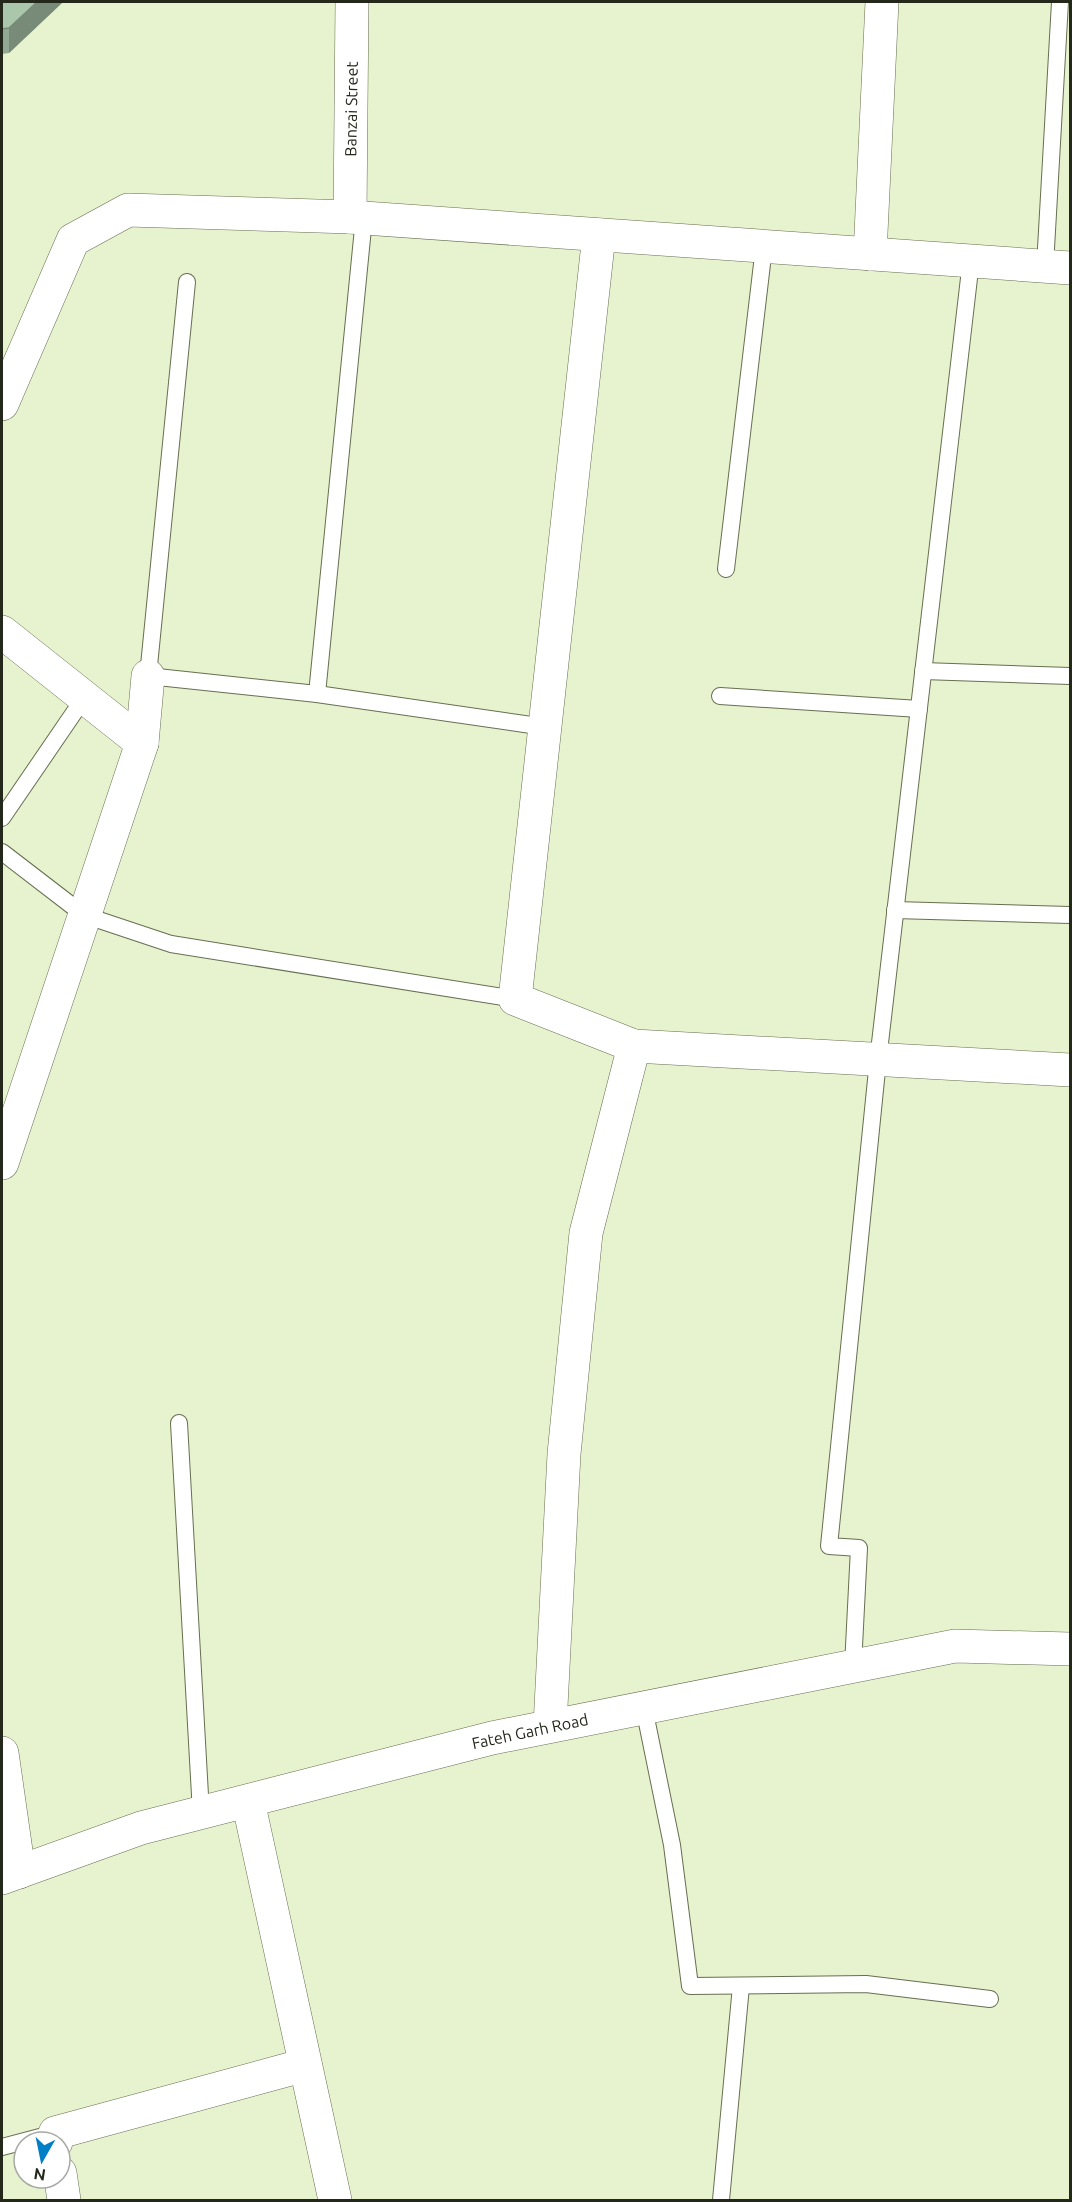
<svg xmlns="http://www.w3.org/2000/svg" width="1072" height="2202" font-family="Ubuntu,sans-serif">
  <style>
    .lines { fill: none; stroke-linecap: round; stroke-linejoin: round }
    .lane-casing { stroke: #666f50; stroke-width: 18 }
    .street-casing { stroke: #666f50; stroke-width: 34 }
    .secondary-casing { stroke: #666f50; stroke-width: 34 }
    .lane { stroke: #fff; stroke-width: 16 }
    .street { stroke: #fff; stroke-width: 33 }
    .secondary { stroke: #fff; stroke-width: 33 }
    .wall { fill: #92aa93 }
    .shaded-wall { fill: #778b78 }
    .building { fill: #aac6ab; stroke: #778b78; stroke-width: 1.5 }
    .labels { text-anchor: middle; stroke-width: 6; stroke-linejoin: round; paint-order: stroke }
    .street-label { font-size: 16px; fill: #24281b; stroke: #fff }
  </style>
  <rect width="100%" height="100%" fill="#e7f2cf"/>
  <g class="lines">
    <g class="lane-casing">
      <g id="lane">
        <path d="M 1045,266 L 1060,2"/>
        <path d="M 187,282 L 148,676 L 317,694 L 545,727"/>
        <path d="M 726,569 L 764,247"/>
        <path d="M 923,671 L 1070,676"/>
        <path d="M 317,694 L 364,218"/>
        <path d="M 720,696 L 919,709"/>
        <path d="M 2,818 L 84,698"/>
        <path d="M 2,852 L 84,915 L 171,944 L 515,999"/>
        <path d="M 895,910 L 1070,915"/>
        <path d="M 179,1423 L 201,1813"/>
        <path d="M 853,1666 L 859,1548 L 829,1546 L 878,1060 L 971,261"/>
        <path d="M 644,1708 L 672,1845 L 690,1986 L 866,1984 L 990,1999"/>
        <path d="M 2,2147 L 55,2133"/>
        <path d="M 721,2200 L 741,1986"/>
      </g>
    </g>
    <g class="street-casing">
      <g id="street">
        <path d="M 350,217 L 352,2"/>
        <path d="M 870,254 L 882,2"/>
        <path d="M 2,404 L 73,240 L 128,210 L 350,217 L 1070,268"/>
        <path d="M 2,632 L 142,743"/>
        <path d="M 634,1046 L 1070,1070"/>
        <path d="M 2,1163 L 142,743 L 148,676"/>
        <path d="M 550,1726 L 564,1454 L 586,1233 L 634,1046 L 515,999 L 599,235"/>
        <path d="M 2,1753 L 19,1872"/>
        <path d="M 248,1801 L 335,2200"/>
        <path d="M 56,2142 L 55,2133 L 305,2065"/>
        <path d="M 60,2173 L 64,2200"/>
      </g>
    </g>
    <g class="secondary-casing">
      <path id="secondary" d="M 2,1878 L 141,1828 L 492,1738 L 955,1646 L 1070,1649"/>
    </g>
    <use href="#lane" class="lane"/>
    <use href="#street" class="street"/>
    <use href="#secondary" class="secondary"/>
  </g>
  <path class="wall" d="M 2,2 L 63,2 L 9,53 L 2,54 Z"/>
  <path class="shaded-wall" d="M 37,2 L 63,2 L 9,53 L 9,28 Z"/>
  <path class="building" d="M 2,2 L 37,2 L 9,28 L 2,29 Z"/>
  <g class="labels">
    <g class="street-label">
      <text transform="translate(351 109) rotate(-89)" y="6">Banzai Street</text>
      <text transform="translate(530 1731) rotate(-12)" y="6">Fateh Garh Road</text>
    </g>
  </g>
  <rect width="1072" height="2202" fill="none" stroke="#24281b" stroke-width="6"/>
  <g transform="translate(42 2160) rotate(189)"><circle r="28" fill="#ffffff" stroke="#a7a9a4" stroke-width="1.5"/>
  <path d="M0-4.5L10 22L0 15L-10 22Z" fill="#007ec6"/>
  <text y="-9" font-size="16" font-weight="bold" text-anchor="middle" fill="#24281b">N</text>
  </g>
</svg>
